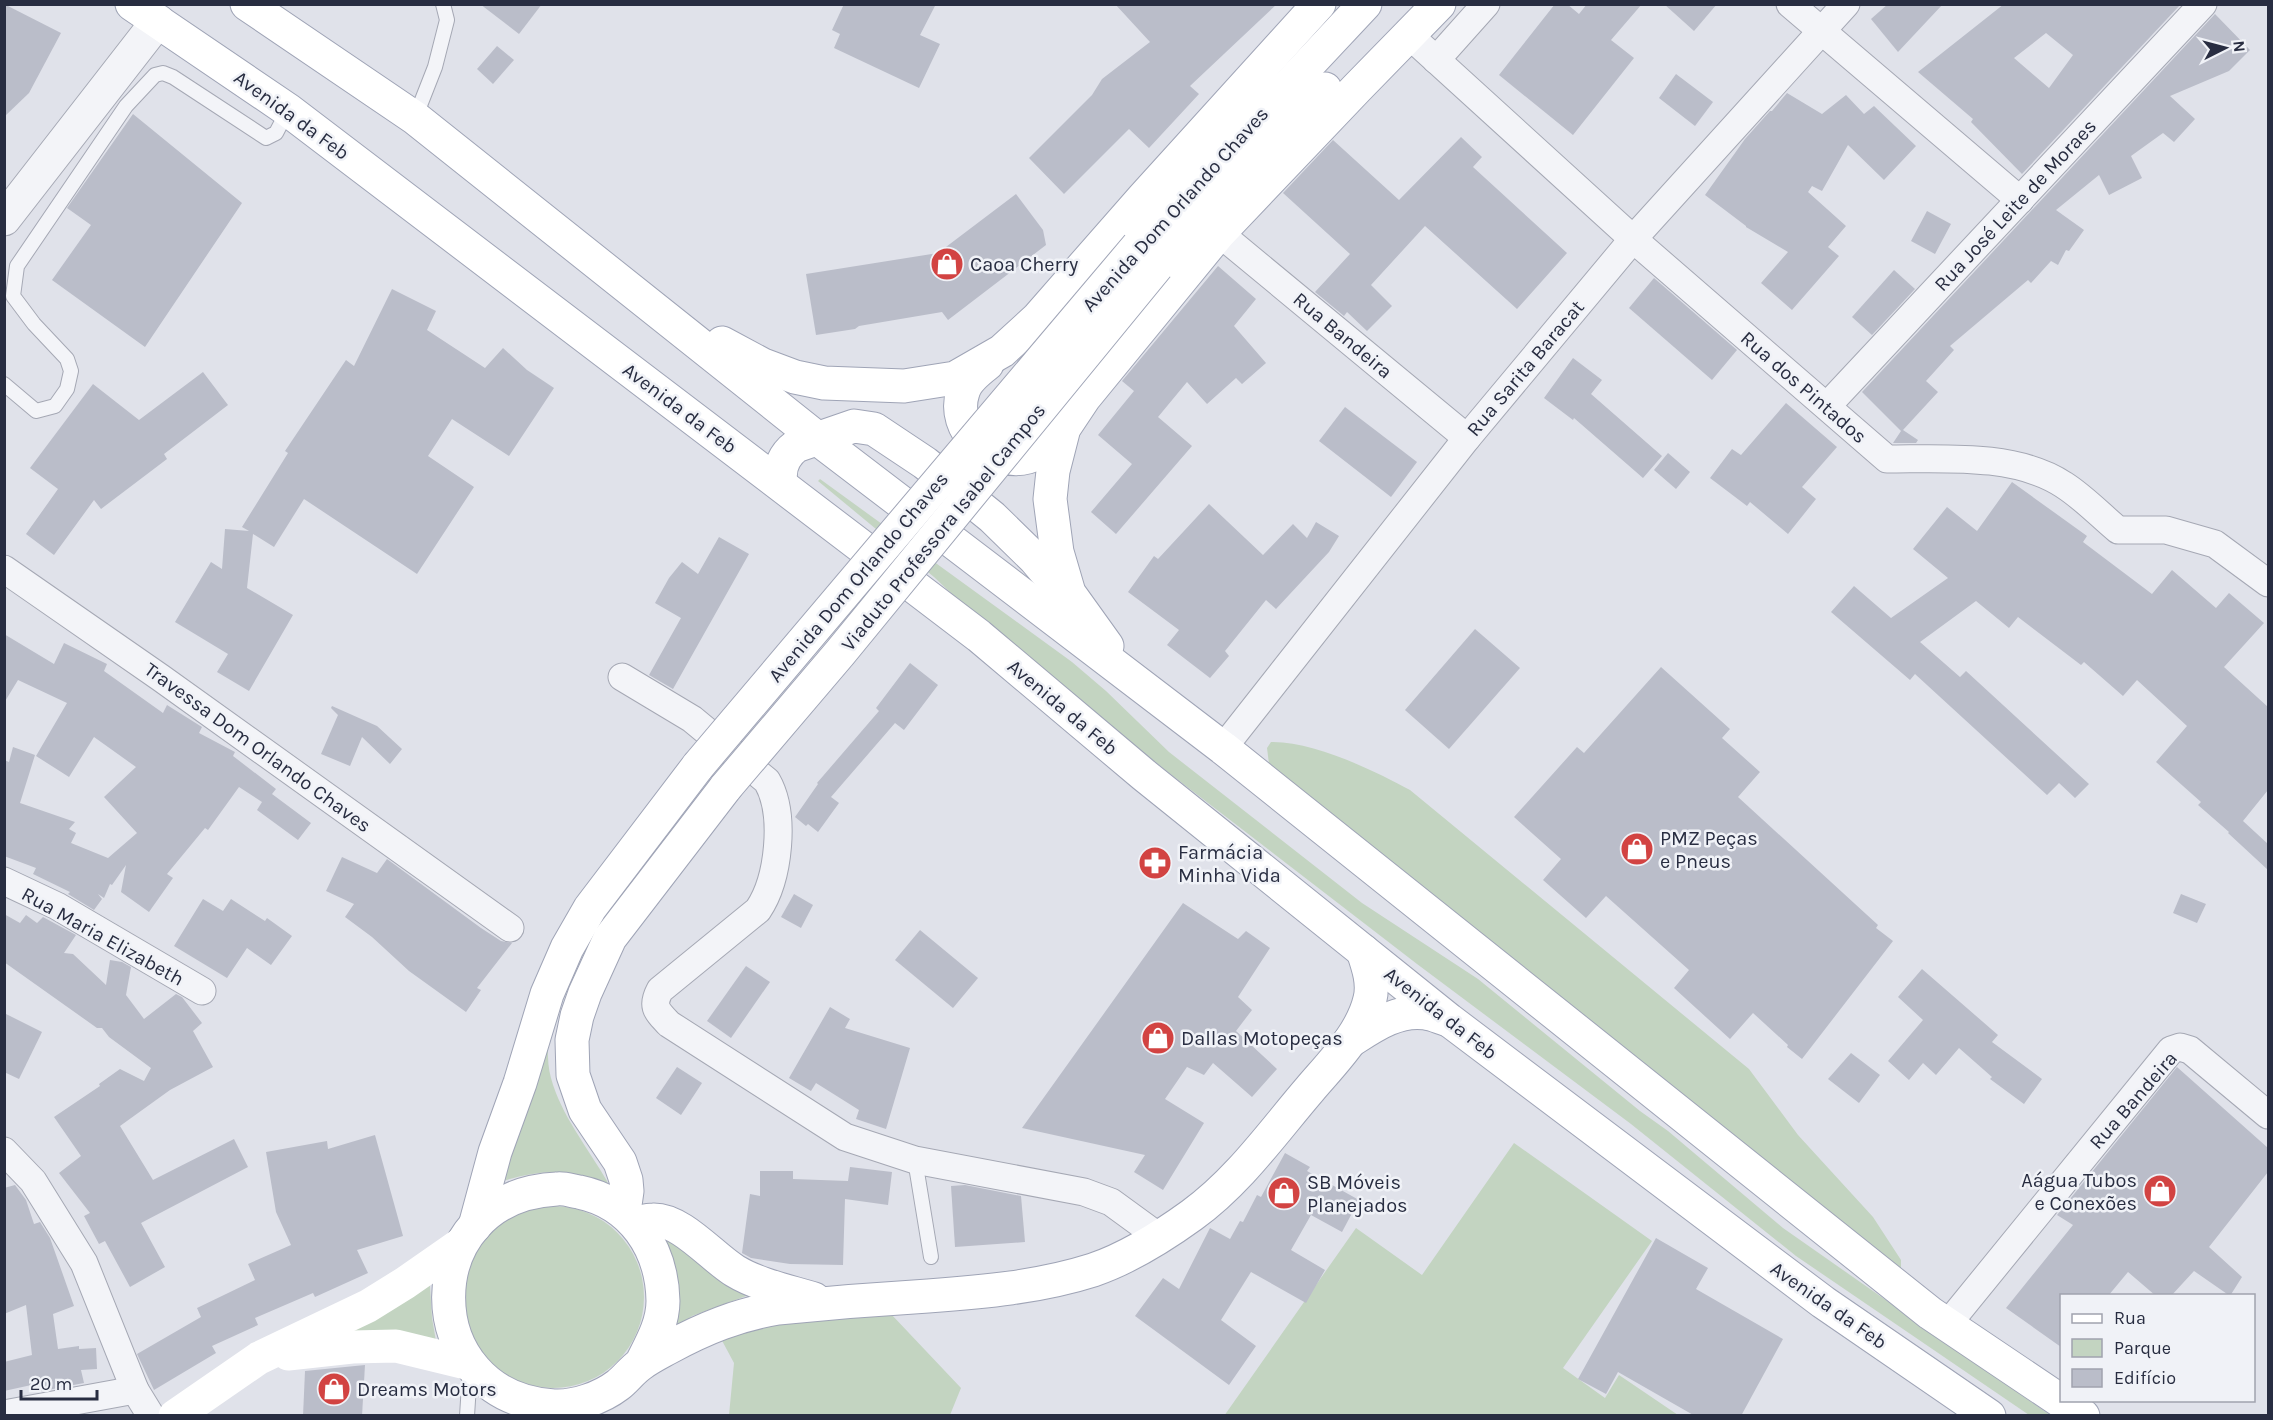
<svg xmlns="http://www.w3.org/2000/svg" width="2273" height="1420" font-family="Karla,sans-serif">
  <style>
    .green { fill: #c3d4c1 }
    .building { fill: #babdc9; fill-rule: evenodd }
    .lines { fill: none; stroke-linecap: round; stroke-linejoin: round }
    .service-casing { stroke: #a5a8b4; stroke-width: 16 }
    .minor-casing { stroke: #a5a8b4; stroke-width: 29 }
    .tertiary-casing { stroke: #a5a8b4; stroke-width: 35 }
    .primary-casing { stroke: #9fa4b6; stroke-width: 35 }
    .service { stroke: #f3f4f8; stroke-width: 14 }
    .minor { stroke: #f3f4f8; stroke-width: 27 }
    .tertiary { stroke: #f3f4f8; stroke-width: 33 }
    .secondary { stroke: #fff; stroke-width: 33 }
    .primary { stroke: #fff; stroke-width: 33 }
    .primary-bridge-casing { stroke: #9fa4b6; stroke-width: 35; stroke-linecap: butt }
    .primary-bridge { stroke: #fff; stroke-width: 33 }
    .labels { text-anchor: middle; stroke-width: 5; stroke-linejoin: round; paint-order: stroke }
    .street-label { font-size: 20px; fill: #282d41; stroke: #f0f2f7 }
    .poi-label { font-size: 20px; fill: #282d41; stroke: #f0f2f7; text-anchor: start }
  </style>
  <rect width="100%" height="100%" fill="#e0e2ea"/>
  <g class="green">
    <path d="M 820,479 L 1072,662 L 1106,691 L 1169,752 L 1362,903 L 1478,979 L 1640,1111 L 1668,1131 L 1783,1228 L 2050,1415 L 2029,1415 L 1796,1256 L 1631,1124 L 1417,964 L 1169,773 L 977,618 L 934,577 L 818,481 Z"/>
    <path d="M 1271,742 C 1313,741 1373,770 1410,790 L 1749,1069 L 1798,1135 L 1873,1217 L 1901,1260 L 1901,1272 L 1269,764 L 1267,748 Z"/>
    <path d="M 548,1036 C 548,1050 547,1064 551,1078 C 561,1115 588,1148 607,1181 L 611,1191 C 577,1167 541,1169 503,1181 Z"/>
    <path d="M 1514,1143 L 1652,1241 L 1563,1368 L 1605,1398 L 1619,1375 L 1678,1415 L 1224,1416 L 1356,1228 L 1422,1275 Z"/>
    <circle cx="553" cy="1297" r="91"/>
    <path d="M 668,1233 L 749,1295 L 692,1316 L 666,1333 L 660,1237 Z"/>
    <path d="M 429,1270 L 432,1318 L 437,1347 L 308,1340 Z"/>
    <path d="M 891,1314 L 961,1388 L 950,1415 L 729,1415 L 734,1363 L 719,1335 L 767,1322 Z"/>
  </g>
  <g class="building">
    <path d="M 4,4 L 61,33 L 29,93 L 4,117 Z"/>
    <path d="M 480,4 L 542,4 L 519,34 Z"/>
    <path d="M 844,4 L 936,4 L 920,35 L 940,44 L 919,88 L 834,48 L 840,34 L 832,30 Z"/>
    <path d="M 1115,4 L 1277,4 L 1190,86 L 1199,94 L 1149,148 L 1129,129 L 1064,194 L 1029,158 L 1092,95 L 1102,79 L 1150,42 Z"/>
    <path d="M 1555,4 L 1567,4 L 1579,14 L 1587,4 L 1642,4 L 1611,40 L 1634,58 L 1573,135 L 1499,75 Z"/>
    <path d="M 1664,4 L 1717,4 L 1694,31 Z"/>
    <path d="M 1888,4 L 1943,4 L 1898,52 L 1871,19 Z"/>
    <path d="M 2004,4 L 2181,4 L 2022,174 L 1971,122 L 1973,119 L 1918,72 ZM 2046,33 L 2073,55 L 2049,88 L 2014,58 Z"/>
    <path d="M 2215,14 L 2250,50 L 2229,71 L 2170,96 L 2195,119 L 2174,142 L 2163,133 L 2131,156 L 2142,178 L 2109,195 L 2099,175 L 2056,210 L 2084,230 L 2069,251 L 2066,250 L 2058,265 L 2051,261 L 2031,283 L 2028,280 L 1950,346 L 1954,350 L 1926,381 L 1938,392 L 1903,430 L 1918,440 L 1916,443 L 1893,443 L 1901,431 L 1862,392 Z"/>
    <path d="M 497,46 L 514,60 L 493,84 L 477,69 Z"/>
    <path d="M 1676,74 L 1713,102 L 1695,126 L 1659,98 Z"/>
    <path d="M 1787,93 L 1822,114 L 1846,95 L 1864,114 L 1874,106 L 1916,146 L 1884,180 L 1848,145 L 1822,191 L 1812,186 L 1808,192 L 1846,226 L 1828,247 L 1839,256 L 1792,310 L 1761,283 L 1788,252 L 1746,227 L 1746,226 L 1705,195 L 1745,139 L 1770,111 L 1772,111 Z"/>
    <path d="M 133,114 L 242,203 L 145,347 L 52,280 L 91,225 L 67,208 Z"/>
    <path d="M 1461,137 L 1482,157 L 1473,167 L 1567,253 L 1517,309 L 1425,226 L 1371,285 L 1392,306 L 1367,331 L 1347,312 L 1344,316 L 1315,292 L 1350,254 L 1283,193 L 1333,140 L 1399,200 Z"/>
    <path d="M 1016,194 L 1043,230 L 1046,245 L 948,320 L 942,312 L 859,326 L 855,329 L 816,335 L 806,274 L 938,253 Z"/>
    <path d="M 1927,211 L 1951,224 L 1935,254 L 1911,241 Z"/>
    <path d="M 1218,266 L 1256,299 L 1234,326 L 1266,363 L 1242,384 L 1236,378 L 1207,404 L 1187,382 L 1158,417 L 1192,446 L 1116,534 L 1091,512 L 1132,464 L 1098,435 L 1134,391 L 1122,381 Z"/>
    <path d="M 1894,270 L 1915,289 L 1872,335 L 1852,317 Z"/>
    <path d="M 1654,278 L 1737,350 L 1712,380 L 1629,308 Z"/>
    <path d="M 392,289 L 436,311 L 427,330 L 485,368 L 503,348 L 527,370 L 554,388 L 509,456 L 452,419 L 428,456 L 474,487 L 417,574 L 304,499 L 274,547 L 253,534 L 247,588 L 293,615 L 249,691 L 217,672 L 228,654 L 175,622 L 211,562 L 222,569 L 225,529 L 249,531 L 242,527 L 288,453 L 285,451 L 346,360 L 354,366 Z"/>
    <path d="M 1573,358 L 1602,380 L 1591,394 L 1662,456 L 1643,478 L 1574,418 L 1573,420 L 1544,398 Z"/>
    <path d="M 203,372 L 228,405 L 164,454 L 167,459 L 101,509 L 94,500 L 54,555 L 26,534 L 58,489 L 30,468 L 93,384 L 139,420 Z"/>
    <path d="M 1786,403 L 1837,447 L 1802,487 L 1816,499 L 1788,534 L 1750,502 L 1747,506 L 1710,478 L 1732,449 L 1741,455 Z"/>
    <path d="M 1345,407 L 1417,462 L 1391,497 L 1319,441 Z"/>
    <path d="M 1668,453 L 1690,472 L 1676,489 L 1654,470 Z"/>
    <path d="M 2012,482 L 2087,536 L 2083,542 L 2152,594 L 2172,570 L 2216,608 L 2229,593 L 2264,623 L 2224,667 L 2268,707 L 2268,790 L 2243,821 L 2268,844 L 2268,870 L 2228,833 L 2229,832 L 2198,805 L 2201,802 L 2156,762 L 2187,726 L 2137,680 L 2123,696 L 2084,662 L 2081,665 L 2018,617 L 2009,628 L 1976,601 L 1920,642 L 1960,677 L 1966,671 L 2089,784 L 2075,798 L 2059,783 L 2047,795 L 1915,674 L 1910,680 L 1831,612 L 1854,586 L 1891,618 L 1948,578 L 1913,549 L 1947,507 L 1977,531 Z"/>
    <path d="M 1209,504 L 1263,555 L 1293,524 L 1307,538 L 1316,522 L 1339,536 L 1329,552 L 1276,609 L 1266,600 L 1225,651 L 1229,656 L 1210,678 L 1167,645 L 1179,630 L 1128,592 L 1154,556 L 1158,559 Z"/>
    <path d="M 719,537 L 749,554 L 673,689 L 649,675 L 681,618 L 655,603 L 669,578 L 682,562 L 698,574 Z"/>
    <path d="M 1475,629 L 1520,668 L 1449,749 L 1405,710 Z"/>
    <path d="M 4,634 L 54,664 L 64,643 L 107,664 L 104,671 L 163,713 L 167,705 L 202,727 L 199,733 L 235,752 L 233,756 L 276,789 L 272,794 L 311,823 L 298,840 L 257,810 L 262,802 L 239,787 L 208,830 L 205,828 L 167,874 L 173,878 L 149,912 L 121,892 L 126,865 L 112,885 L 110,884 L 104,898 L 98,894 L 102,899 L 94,910 L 68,894 L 70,892 L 33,874 L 36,868 L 4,856 L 4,760 L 9,762 L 13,747 L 35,755 L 20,803 L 75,822 L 69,829 L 76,833 L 71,843 L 108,858 L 137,833 L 104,797 L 136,767 L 94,737 L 69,777 L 36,756 L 67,703 L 18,680 L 4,703 Z"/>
    <path d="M 910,663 L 938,685 L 904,730 L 895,723 L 831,797 L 839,803 L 818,832 L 808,824 L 806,826 L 795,817 L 818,784 L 817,783 L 879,711 L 876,708 Z"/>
    <path d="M 1661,667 L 1730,729 L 1722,738 L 1760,772 L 1738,797 L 1878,925 L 1876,928 L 1893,941 L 1802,1059 L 1787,1047 L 1788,1045 L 1753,1013 L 1730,1039 L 1674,988 L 1689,970 L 1606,896 L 1586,918 L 1543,880 L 1561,859 L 1514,817 L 1577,747 L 1584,753 Z"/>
    <path d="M 332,706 L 377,726 L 402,749 L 390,764 L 362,737 L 350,766 L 321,754 L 338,715 L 331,708 Z"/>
    <path d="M 342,857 L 377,873 L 387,859 L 481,928 L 501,941 L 512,943 L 477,988 L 481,990 L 466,1012 L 409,971 L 372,937 L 345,917 L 354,904 L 326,891 Z"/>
    <path d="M 794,894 L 813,905 L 801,928 L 781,917 Z"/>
    <path d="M 2181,894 L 2206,904 L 2197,923 L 2173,913 Z"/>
    <path d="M 203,899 L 223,911 L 231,899 L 265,921 L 267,918 L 292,936 L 271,965 L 247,948 L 227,978 L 174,946 Z"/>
    <path d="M 1183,903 L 1238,939 L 1246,931 L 1270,948 L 1238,997 L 1252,1010 L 1236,1031 L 1277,1069 L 1252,1097 L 1213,1063 L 1204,1075 L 1187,1067 L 1165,1099 L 1204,1123 L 1163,1190 L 1134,1172 L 1145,1155 L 1022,1128 Z"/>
    <path d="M 4,914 L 20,923 L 26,915 L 37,923 L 43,917 L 76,935 L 64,953 L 73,954 L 106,985 L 110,960 L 122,962 L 131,967 L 126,995 L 144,1019 L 176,994 L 182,997 L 202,1023 L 193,1031 L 213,1067 L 170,1090 L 120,1126 L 153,1180 L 234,1139 L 248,1167 L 141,1223 L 165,1267 L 130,1287 L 105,1241 L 99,1244 L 84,1216 L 90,1213 L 59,1173 L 81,1156 L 54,1117 L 100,1086 L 99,1084 L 120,1069 L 144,1081 L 151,1068 L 109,1037 L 102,1028 L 97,1028 L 4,962 Z"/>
    <path d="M 920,930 L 978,978 L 953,1008 L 895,960 Z"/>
    <path d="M 746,966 L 770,982 L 731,1038 L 707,1021 Z"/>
    <path d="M 1922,969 L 1998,1035 L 1992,1042 L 2042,1079 L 2024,1104 L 1990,1079 L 1992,1077 L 1959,1048 L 1936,1075 L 1923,1063 L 1909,1080 L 1888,1061 L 1923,1020 L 1898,997 Z"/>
    <path d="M 830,1007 L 850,1019 L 845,1028 L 910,1048 L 886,1129 L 856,1119 L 859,1110 L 816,1083 L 811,1091 L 789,1078 Z"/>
    <path d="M 4,1013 L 42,1032 L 19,1079 L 4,1072 Z"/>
    <path d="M 1851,1053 L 1880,1075 L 1859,1103 L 1828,1079 Z"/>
    <path d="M 677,1067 L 702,1083 L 681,1115 L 656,1098 Z"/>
    <path d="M 2177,1067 L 2268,1148 L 2268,1172 L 2209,1247 L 2242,1277 L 2230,1296 L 2194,1271 L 2171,1296 L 2156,1296 L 2128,1272 L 2108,1296 L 2061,1296 L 2061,1347 L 2006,1308 L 2073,1225 L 2057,1215 Z"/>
    <path d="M 375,1135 L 403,1236 L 357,1250 L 368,1273 L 315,1297 L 313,1293 L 255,1318 L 258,1325 L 212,1346 L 216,1353 L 154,1390 L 137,1354 L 201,1317 L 197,1308 L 255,1280 L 248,1264 L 291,1245 L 276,1212 L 266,1152 L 327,1141 L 328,1149 Z"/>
    <path d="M 1285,1153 L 1310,1167 L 1307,1171 L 1359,1200 L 1342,1232 L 1311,1215 L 1291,1250 L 1325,1270 L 1306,1303 L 1251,1272 L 1221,1320 L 1256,1346 L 1229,1385 L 1135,1316 L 1163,1278 L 1179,1289 L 1210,1228 L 1230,1239 L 1240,1221 L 1243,1222 L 1257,1195 L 1261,1197 Z"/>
    <path d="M 850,1167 L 892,1172 L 888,1205 L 845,1199 L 843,1265 L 790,1264 L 751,1258 L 742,1253 L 750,1194 L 760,1196 L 760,1171 L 793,1171 L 793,1179 L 848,1181 Z"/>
    <path d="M 15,1185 L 26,1200 L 34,1224 L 40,1222 L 50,1238 L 74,1306 L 53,1314 L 58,1349 L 79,1346 L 79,1349 L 96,1348 L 97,1369 L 81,1370 L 84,1383 L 37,1392 L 36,1384 L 4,1391 L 4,1362 L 32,1355 L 26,1305 L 4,1314 L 4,1188 Z"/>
    <path d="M 965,1185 L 1021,1196 L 1025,1242 L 955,1247 L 951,1186 Z"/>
    <path d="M 1656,1238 L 1708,1268 L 1696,1289 L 1783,1339 L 1741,1416 L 1695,1416 L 1618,1372 L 1606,1394 L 1578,1379 Z"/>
    <path d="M 365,1365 L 362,1416 L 303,1416 L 305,1371 Z"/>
  </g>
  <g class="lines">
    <g class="service-casing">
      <g id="service">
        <path d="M 415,118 L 435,67 L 447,20 L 443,4"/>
        <path d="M 4,384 L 36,411 L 55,406 L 67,389 L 71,371 L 67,359 L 34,324 L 13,296 L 17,266 L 126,106 L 155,75 L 163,73 L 173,77 L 266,138 L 276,133 L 288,110"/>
        <path d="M 915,1160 L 931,1257"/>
        <path d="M 467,1416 L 470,1369"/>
      </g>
    </g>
    <g class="minor-casing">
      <g id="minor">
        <path d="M 1790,4 L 2020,200"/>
        <path d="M 1410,36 L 1633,239 L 1887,459 C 1942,459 2016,453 2064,485 C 2083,497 2100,515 2118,530 L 2166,530 L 2215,544 L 2268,583"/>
        <path d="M 1436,60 L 1486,4"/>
        <path d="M 1219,233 L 1467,438"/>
        <path d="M 1827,406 L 2203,4"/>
        <path d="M 4,569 L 161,678 L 510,928"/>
        <path d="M 622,677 L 692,719 L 767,781 C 786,814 779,879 758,910 L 660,990 C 651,1007 657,1011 669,1024 L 845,1137 L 915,1160 L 1084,1192 L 1111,1202 L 1159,1237"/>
        <path d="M 1223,748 L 1467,438 L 1633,239 L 1846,4"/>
        <path d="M 4,881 L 57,906 L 202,991"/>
        <path d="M 4,1151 L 33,1181 L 84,1263 L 135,1390 L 151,1416"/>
        <path d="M 1947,1325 L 2171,1050 L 2180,1047 L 2190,1050 L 2268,1115"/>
        <path d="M 4,1414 L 135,1390"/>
      </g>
    </g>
    <g class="tertiary-casing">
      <path id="tertiary" d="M 4,219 L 158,21"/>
    </g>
    <g class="primary-casing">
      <g id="primary">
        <path d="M 132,4 L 288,110 L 979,636 L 1144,775 L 1449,1020 L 1823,1302 L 1989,1416"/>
        <path d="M 247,4 L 415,118 L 818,439 L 1223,748 L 1930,1313 L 2083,1416"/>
        <path d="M 1138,246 L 1365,4"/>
        <path d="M 1157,266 L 1196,219 L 1325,89"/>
        <path d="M 722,343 L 763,365 L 795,377 L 824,383 L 904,386 L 955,378 L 1002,351 L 1037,319 L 1143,198 L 1319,4"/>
        <path d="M 987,364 C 978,371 966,380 963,392 C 950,430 992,467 1028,457 C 1042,454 1054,438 1064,428"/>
        <path d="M 781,484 C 778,468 784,455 796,446 L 854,426 L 874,429 L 925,463 L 992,517 L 1035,559 L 1063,592"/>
        <path d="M 1107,646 L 1069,593 L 1057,552 L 1050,499 L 1053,471 L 1064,428 L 1084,398 L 1219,233 L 1357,88 L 1439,4"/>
        <path d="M 1350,1041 C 1372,1027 1397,1009 1425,1013 C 1433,1014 1441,1018 1448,1020"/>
        <path d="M 624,1212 L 627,1191 L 626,1180 L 620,1162 L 585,1110 L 573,1075 L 572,1040 L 577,1016 L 585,993 L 610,938 L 726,787"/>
        <path d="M 635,1223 C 641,1222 647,1220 653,1220 C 681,1219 712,1257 735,1271 C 758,1285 788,1291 814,1299"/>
        <path d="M 475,1226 L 495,1152 L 520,1083 L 547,994 L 567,948 L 590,908 L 698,766"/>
        <path d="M 641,1364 C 651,1344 663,1324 663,1301 C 662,1248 632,1203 579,1192 C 572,1191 564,1188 557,1189 C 412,1196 414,1398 554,1406 C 575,1407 601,1398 618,1385 C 626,1379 632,1370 641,1364 C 649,1358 659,1353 668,1348 C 705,1328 737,1315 778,1308 C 828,1303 878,1299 928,1296 C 983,1292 1040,1287 1093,1270 C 1128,1258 1163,1236 1192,1215 C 1239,1181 1273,1132 1310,1089 C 1332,1063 1362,1034 1370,999 C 1374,983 1368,966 1363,951"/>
      </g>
    </g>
    <use href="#service" class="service"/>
    <use href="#minor" class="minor"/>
    <use href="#tertiary" class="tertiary"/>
    <g class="secondary">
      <path d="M 288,1354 L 352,1347 L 396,1346 L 470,1364"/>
      <path d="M 175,1416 L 259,1358 L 368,1306 L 405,1283 L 461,1244"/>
    </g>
    <use href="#primary" class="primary"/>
    <g class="primary-bridge-casing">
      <g id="primary-bridge">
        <path d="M 698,766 L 1138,246"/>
        <path d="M 726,787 L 840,653 L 1157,266"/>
      </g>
    </g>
    <use href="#primary-bridge" class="primary-bridge"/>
  </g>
  <defs>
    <g id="shop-disc" transform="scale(1.725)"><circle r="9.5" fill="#d24342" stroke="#f0f2f7"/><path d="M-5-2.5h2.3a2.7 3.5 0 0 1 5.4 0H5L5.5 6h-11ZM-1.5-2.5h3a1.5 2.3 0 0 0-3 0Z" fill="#fff"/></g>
    <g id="pharmacy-disc" transform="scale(1.725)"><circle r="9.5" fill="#d24342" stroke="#f0f2f7"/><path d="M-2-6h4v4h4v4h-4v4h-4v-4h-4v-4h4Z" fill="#fff"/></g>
  </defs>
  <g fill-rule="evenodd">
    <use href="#shop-disc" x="947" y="264"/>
    <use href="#shop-disc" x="1637" y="849"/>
    <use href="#pharmacy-disc" x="1155" y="863"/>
    <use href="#shop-disc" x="1158" y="1038"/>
    <use href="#shop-disc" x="2160" y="1191"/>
    <use href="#shop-disc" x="1284" y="1193"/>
    <use href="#shop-disc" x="334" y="1389"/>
  </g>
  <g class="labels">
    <g class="street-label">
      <text transform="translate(292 115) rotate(36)" y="7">Avenida da Feb</text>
      <text transform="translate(2015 205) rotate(-47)" y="7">Rua José Leite de Moraes</text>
      <text transform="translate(1175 209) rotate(-48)" y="7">Avenida Dom Orlando Chaves</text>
      <text transform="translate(1343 335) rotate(40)" y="7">Rua Bandeira</text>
      <text transform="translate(1525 368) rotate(-50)" y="7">Rua Sarita Baracat</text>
      <text transform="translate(1804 387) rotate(41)" y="7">Rua dos Pintados</text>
      <text transform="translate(680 408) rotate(37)" y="7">Avenida da Feb</text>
      <text transform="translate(943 527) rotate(-51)" y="7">Viaduto Professora Isabel Campos</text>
      <text transform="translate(858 577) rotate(-50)" y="7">Avenida Dom Orlando Chaves</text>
      <text transform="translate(1063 707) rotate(40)" y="7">Avenida da Feb</text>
      <text transform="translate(258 747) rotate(36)" y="7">Travessa Dom Orlando Chaves</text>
      <text transform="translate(103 936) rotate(29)" y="7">Rua Maria Elizabeth</text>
      <text transform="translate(1441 1013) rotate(38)" y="7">Avenida da Feb</text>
      <text transform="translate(2133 1100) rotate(-49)" y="7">Rua Bandeira</text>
      <text transform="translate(1829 1305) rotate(35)" y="7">Avenida da Feb</text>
    </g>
    <g class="poi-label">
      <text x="970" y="271">Caoa Cherry</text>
      <text x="1660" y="845">PMZ Peças<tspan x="1660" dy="23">e Pneus</tspan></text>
      <text x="1178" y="859">Farmácia<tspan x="1178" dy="23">Minha Vida</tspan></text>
      <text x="1181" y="1045">Dallas Motopeças</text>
      <text x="2137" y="1187" text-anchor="end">Aágua Tubos<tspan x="2137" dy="23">e Conexões</tspan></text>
      <text x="1307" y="1189">SB Móveis<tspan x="1307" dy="23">Planejados</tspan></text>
      <text x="357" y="1396">Dreams Motors</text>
    </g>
  </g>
  <rect width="2273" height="1420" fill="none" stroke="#282d41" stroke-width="12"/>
  <rect x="2060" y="1294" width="195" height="108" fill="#f0f2f7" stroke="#a0a3ae" stroke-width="1.5"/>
  <rect x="2072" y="1314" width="30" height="9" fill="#ffffff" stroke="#a0a3ae" stroke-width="1.5"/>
  <text x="2114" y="1324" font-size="18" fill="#282d41">Rua</text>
  <rect x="2072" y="1339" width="30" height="18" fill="#c3d4c1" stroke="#a0a3ae" stroke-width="1.5"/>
  <text x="2114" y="1354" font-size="18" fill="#282d41">Parque</text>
  <rect x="2072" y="1369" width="30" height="18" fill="#babdc9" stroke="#a0a3ae" stroke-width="1.5"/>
  <text x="2114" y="1384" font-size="18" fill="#282d41">Edifício</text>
  <g transform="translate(2225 48) rotate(84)" stroke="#f0f2f7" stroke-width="4.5" paint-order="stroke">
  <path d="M0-4.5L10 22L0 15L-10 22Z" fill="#282d41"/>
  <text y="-9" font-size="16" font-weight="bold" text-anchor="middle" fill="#282d41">N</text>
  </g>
  <path d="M21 1390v9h76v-9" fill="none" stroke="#282d41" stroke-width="3"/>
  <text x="30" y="1390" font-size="18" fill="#282d41" stroke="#f0f2f7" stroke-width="4.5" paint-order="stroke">20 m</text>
</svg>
